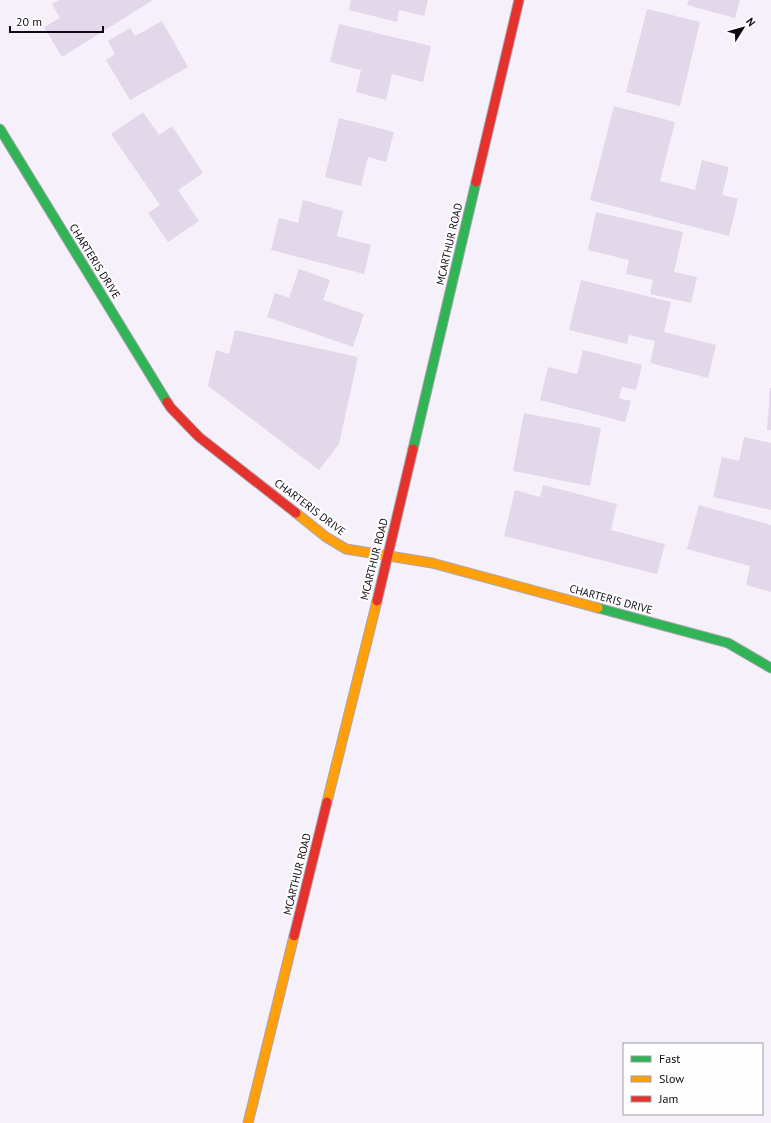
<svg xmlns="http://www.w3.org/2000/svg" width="771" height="1123" font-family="'PT Sans',sans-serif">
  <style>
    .building { fill: #e2d8e9 }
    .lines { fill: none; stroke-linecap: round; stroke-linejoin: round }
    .fast-casing { stroke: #aba6af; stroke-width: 11 }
    .slow-casing { stroke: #aba6af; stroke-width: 11 }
    .jam-casing { stroke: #aba6af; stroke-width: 11 }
    .fast { stroke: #30b455; stroke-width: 9 }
    .slow { stroke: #ff9f0a; stroke-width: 9 }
    .jam { stroke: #e5322d; stroke-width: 9 }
    .labels { text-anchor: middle; stroke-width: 4; stroke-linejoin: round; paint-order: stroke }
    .street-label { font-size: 11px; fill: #0e0912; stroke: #fefefe }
  </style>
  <rect width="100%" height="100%" fill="#f5f0fa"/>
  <g class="building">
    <path d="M 60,0 L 153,0 L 62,57 L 44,27 L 60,18 L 52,4 Z"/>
    <path d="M 351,0 L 428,0 L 424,16 L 399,10 L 397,22 L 349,10 Z"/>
    <path d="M 689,0 L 740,0 L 735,18 L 687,5 Z"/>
    <path d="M 647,9 L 700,22 L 680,106 L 626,92 Z"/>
    <path d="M 162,21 L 188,67 L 130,100 L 106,60 L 115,54 L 108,41 L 130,28 L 135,36 Z"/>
    <path d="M 339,24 L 431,46 L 423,82 L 392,74 L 386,100 L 356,92 L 361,70 L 330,62 Z"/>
    <path d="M 614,106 L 675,122 L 660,181 L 695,190 L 702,160 L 729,167 L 722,195 L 738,199 L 729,236 L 590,200 Z"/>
    <path d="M 143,112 L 159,135 L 172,126 L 203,173 L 178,190 L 199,221 L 168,242 L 148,213 L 160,205 L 111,134 Z"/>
    <path d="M 339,118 L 394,132 L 386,162 L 368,157 L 361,186 L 325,177 Z"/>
    <path d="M 303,200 L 343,211 L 337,236 L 371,245 L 364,274 L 271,250 L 279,218 L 298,223 Z"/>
    <path d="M 596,212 L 683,232 L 674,272 L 697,277 L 691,303 L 650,294 L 653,280 L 626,274 L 629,260 L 588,250 Z"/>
    <path d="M 299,269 L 330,280 L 323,300 L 364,314 L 353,347 L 267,317 L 275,293 L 289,298 Z"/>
    <path d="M 581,280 L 671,302 L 664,332 L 716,345 L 708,378 L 650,363 L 655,341 L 629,335 L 627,344 L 569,330 Z"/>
    <path d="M 235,330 L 358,357 L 339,444 L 319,470 L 208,386 L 216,350 L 229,354 Z"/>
    <path d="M 583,350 L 642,365 L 636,390 L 622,387 L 619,398 L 631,401 L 625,422 L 540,400 L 548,367 L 577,374 Z"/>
    <path d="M 770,388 L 771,388 L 771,430 L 767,430 Z"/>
    <path d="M 524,413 L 601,428 L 590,486 L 513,471 Z"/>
    <path d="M 744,437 L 771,443 L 771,510 L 713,497 L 722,457 L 739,461 Z"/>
    <path d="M 543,485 L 617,504 L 611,530 L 665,544 L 657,574 L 504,536 L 515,490 L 540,497 Z"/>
    <path d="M 699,505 L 771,525 L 771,592 L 746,585 L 750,566 L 687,549 Z"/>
  </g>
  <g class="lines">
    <g class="fast-casing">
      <g id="fast">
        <path d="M 0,129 L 167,402"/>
        <path d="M 413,449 L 476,182"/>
        <path d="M 598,608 L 728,643 L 771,668"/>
      </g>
    </g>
    <g class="slow-casing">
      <g id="slow">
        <path d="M 296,513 L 326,537 L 346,549 L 432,563 L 598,608"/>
        <path d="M 327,802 L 377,601"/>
        <path d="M 248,1123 L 294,936"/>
      </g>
    </g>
    <g class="jam-casing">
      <g id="jam">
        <path d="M 476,182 L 519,0"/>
        <path d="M 167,402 L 171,408 L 199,437 L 296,513"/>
        <path d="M 377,601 L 413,449"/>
        <path d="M 294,936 L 327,802"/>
      </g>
    </g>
    <use href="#fast" class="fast"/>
    <use href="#slow" class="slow"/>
    <use href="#jam" class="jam"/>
  </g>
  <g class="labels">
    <g class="street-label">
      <text transform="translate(449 244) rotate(-77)" y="4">MCARTHUR ROAD</text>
      <text transform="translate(95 261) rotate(58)" y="4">CHARTERIS DRIVE</text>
      <text transform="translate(310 507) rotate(37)" y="4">CHARTERIS DRIVE</text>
      <text transform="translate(374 559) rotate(-76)" y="4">MCARTHUR ROAD</text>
      <text transform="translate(611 599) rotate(15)" y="4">CHARTERIS DRIVE</text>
      <text transform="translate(297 874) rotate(-76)" y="4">MCARTHUR ROAD</text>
    </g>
  </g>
  <rect x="623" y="1043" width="140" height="72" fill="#fefefe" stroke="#9e9ca0"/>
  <rect x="631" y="1056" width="20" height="6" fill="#30b455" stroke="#9e9ca0"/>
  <text x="659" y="1063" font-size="12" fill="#0e0912">Fast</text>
  <rect x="631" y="1076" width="20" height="6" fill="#ff9f0a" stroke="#9e9ca0"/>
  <text x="659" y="1083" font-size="12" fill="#0e0912">Slow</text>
  <rect x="631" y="1096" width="20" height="6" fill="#e5322d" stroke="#9e9ca0"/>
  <text x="659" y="1103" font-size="12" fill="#0e0912">Jam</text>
  <g transform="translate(743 28) rotate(53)" stroke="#fefefe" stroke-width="3" paint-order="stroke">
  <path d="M0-3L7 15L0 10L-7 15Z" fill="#0e0912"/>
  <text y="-6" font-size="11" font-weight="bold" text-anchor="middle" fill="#0e0912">N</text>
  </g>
  <path d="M10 26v6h93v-6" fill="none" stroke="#0e0912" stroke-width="2"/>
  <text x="16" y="26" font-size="12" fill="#0e0912" stroke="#fefefe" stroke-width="3" paint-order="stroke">20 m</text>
</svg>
